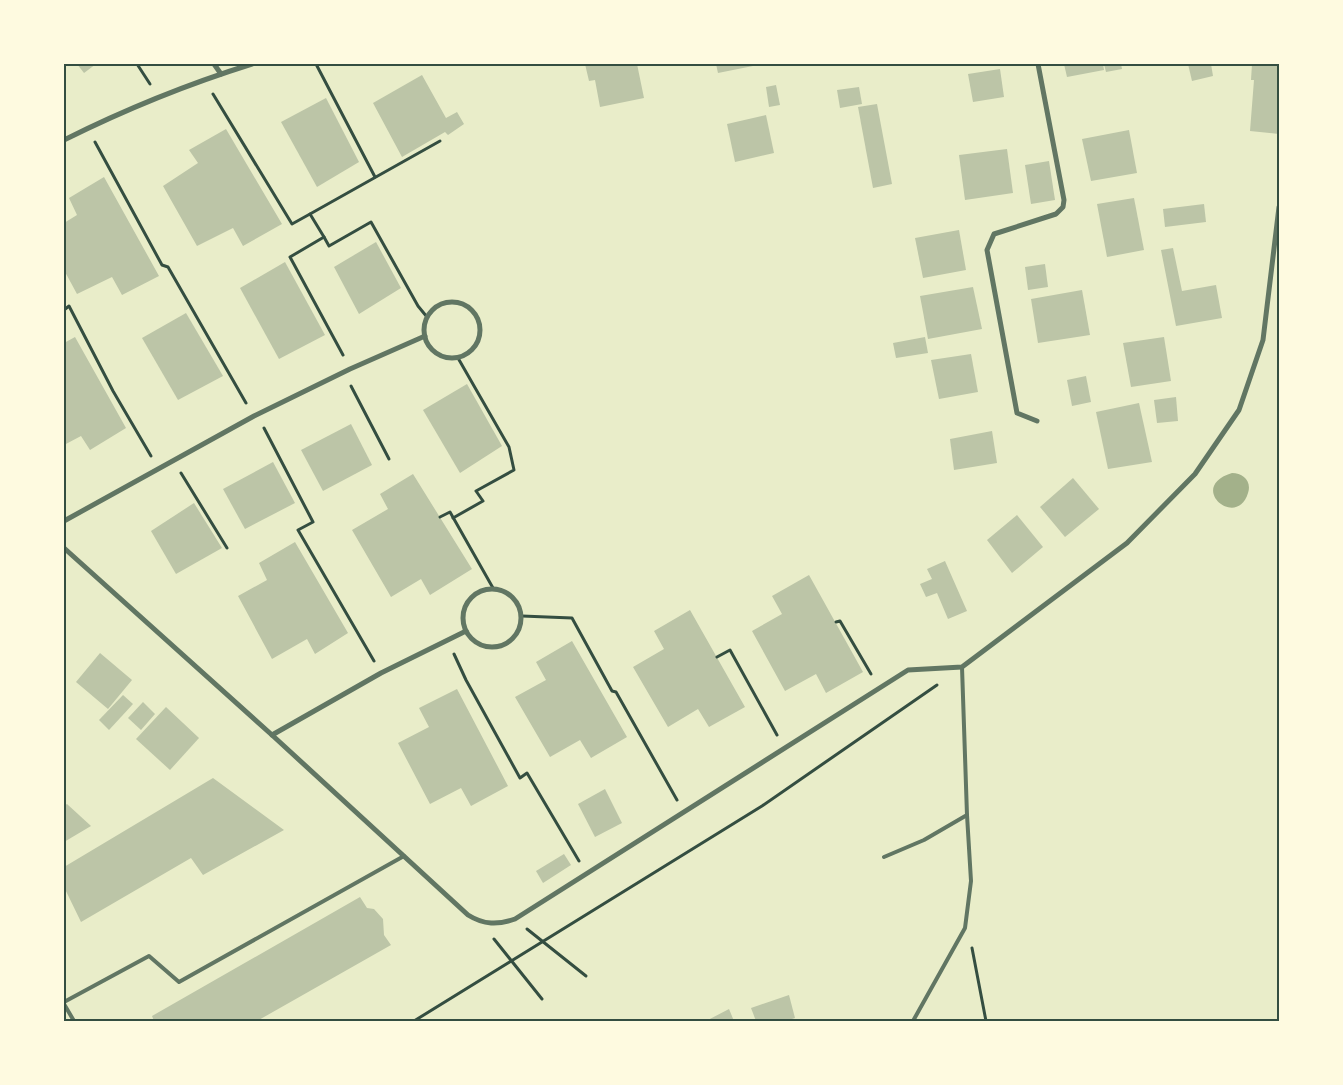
<svg xmlns="http://www.w3.org/2000/svg" width="1343" height="1085" font-family="Inter,sans-serif">
  <style>
    .water { fill: #a3b18a }
    .building { fill: #bcc5a7 }
    .lines { fill: none; stroke-linecap: round; stroke-linejoin: round }
    .path { stroke: #344e41; stroke-width: 3 }
    .service { stroke: #617663; stroke-width: 4 }
    .minor { stroke: #617663; stroke-width: 5 }
    .neatline { fill: none; stroke: #344e41; stroke-width: 2 }
  </style>
  <rect width="100%" height="100%" fill="#e9edc9"/>
  <path class="water" d="M 1232,473 C 1243,473 1252,481 1248,493 C 1237,530 1186,487 1232,473 Z"/>
  <g class="building">
    <path d="M 77,64 L 96,64 L 84,73 Z"/>
    <path d="M 585,64 L 637,64 L 644,98 L 600,107 L 595,80 L 589,81 Z"/>
    <path d="M 716,64 L 752,64 L 753,66 L 718,73 Z"/>
    <path d="M 1064,64 L 1103,64 L 1104,70 L 1067,77 Z"/>
    <path d="M 1104,64 L 1121,64 L 1122,69 L 1106,72 Z"/>
    <path d="M 1188,64 L 1211,64 L 1213,76 L 1192,81 Z"/>
    <path d="M 1252,64 L 1279,64 L 1279,134 L 1250,131 L 1254,80 L 1251,80 Z"/>
    <path d="M 1000,69 L 1004,97 L 973,102 L 968,74 Z"/>
    <path d="M 422,75 L 446,118 L 457,112 L 464,124 L 448,135 L 445,132 L 402,157 L 373,103 Z"/>
    <path d="M 776,85 L 780,105 L 769,107 L 766,87 Z"/>
    <path d="M 859,87 L 862,104 L 840,108 L 837,90 Z"/>
    <path d="M 326,98 L 359,162 L 317,187 L 281,122 Z"/>
    <path d="M 877,104 L 892,184 L 873,188 L 858,107 Z"/>
    <path d="M 766,115 L 774,153 L 735,162 L 727,124 Z"/>
    <path d="M 226,129 L 282,224 L 243,246 L 233,228 L 197,246 L 163,186 L 198,163 L 189,150 Z"/>
    <path d="M 1129,130 L 1137,173 L 1091,181 L 1082,139 Z"/>
    <path d="M 1007,149 L 1013,193 L 965,200 L 959,155 Z"/>
    <path d="M 1049,161 L 1055,200 L 1031,204 L 1025,165 Z"/>
    <path d="M 104,177 L 159,276 L 122,295 L 112,277 L 77,294 L 64,270 L 64,223 L 77,215 L 69,198 Z"/>
    <path d="M 1134,198 L 1144,250 L 1107,257 L 1097,204 Z"/>
    <path d="M 1204,204 L 1206,222 L 1165,227 L 1163,209 Z"/>
    <path d="M 959,230 L 966,270 L 923,278 L 915,238 Z"/>
    <path d="M 376,242 L 401,288 L 359,314 L 334,267 Z"/>
    <path d="M 1173,248 L 1182,291 L 1216,285 L 1222,318 L 1176,326 L 1161,250 Z"/>
    <path d="M 285,262 L 325,335 L 279,359 L 240,288 Z"/>
    <path d="M 1045,264 L 1048,287 L 1028,290 L 1025,267 Z"/>
    <path d="M 973,287 L 982,329 L 928,339 L 920,296 Z"/>
    <path d="M 1082,290 L 1090,335 L 1038,343 L 1031,299 Z"/>
    <path d="M 186,313 L 223,376 L 178,400 L 142,338 Z"/>
    <path d="M 75,337 L 126,428 L 90,450 L 81,436 L 64,445 L 64,343 Z"/>
    <path d="M 925,337 L 928,353 L 896,358 L 893,343 Z"/>
    <path d="M 1164,337 L 1171,381 L 1131,387 L 1123,343 Z"/>
    <path d="M 971,354 L 978,392 L 939,399 L 931,360 Z"/>
    <path d="M 1086,376 L 1091,402 L 1072,406 L 1067,380 Z"/>
    <path d="M 467,384 L 502,446 L 460,473 L 423,410 Z"/>
    <path d="M 1176,397 L 1178,421 L 1157,423 L 1154,400 Z"/>
    <path d="M 1139,403 L 1152,462 L 1108,469 L 1096,412 Z"/>
    <path d="M 351,424 L 372,465 L 323,491 L 301,450 Z"/>
    <path d="M 992,431 L 997,463 L 954,470 L 950,439 Z"/>
    <path d="M 273,462 L 295,503 L 245,529 L 223,489 Z"/>
    <path d="M 413,474 L 472,569 L 430,595 L 421,579 L 391,597 L 352,530 L 388,509 L 380,494 Z"/>
    <path d="M 1073,478 L 1099,509 L 1065,537 L 1040,507 Z"/>
    <path d="M 194,503 L 222,548 L 176,574 L 151,531 Z"/>
    <path d="M 1017,515 L 1043,547 L 1012,573 L 987,540 Z"/>
    <path d="M 295,542 L 348,633 L 315,654 L 307,639 L 272,659 L 238,596 L 267,580 L 259,563 Z"/>
    <path d="M 945,561 L 967,611 L 948,619 L 937,593 L 926,597 L 920,584 L 932,579 L 927,569 Z"/>
    <path d="M 809,575 L 863,672 L 826,693 L 816,674 L 785,691 L 752,631 L 782,614 L 772,596 Z"/>
    <path d="M 690,610 L 745,707 L 709,727 L 698,709 L 668,727 L 633,667 L 664,649 L 654,631 Z"/>
    <path d="M 572,641 L 627,737 L 591,758 L 580,740 L 550,757 L 515,697 L 546,680 L 536,662 Z"/>
    <path d="M 100,653 L 132,680 L 108,709 L 76,682 Z"/>
    <path d="M 457,689 L 508,786 L 471,806 L 461,788 L 430,804 L 398,743 L 429,727 L 419,708 Z"/>
    <path d="M 123,695 L 133,704 L 109,730 L 99,720 Z"/>
    <path d="M 143,702 L 155,714 L 141,730 L 128,718 Z"/>
    <path d="M 166,707 L 199,738 L 170,770 L 136,739 Z"/>
    <path d="M 213,778 L 284,830 L 203,875 L 191,858 L 81,922 L 64,887 L 64,867 Z"/>
    <path d="M 605,789 L 622,823 L 595,837 L 578,804 Z"/>
    <path d="M 67,804 L 91,826 L 64,842 L 64,806 Z"/>
    <path d="M 564,854 L 571,865 L 543,883 L 536,871 Z"/>
    <path d="M 360,897 L 367,908 L 374,909 L 383,919 L 384,935 L 391,945 L 257,1021 L 154,1021 L 152,1016 Z"/>
    <path d="M 789,995 L 795,1018 L 786,1021 L 756,1021 L 751,1008 Z"/>
    <path d="M 729,1009 L 734,1021 L 706,1021 Z"/>
  </g>
  <g class="lines">
    <g class="path">
      <path d="M 137,64 L 150,84"/>
      <path d="M 316,64 L 375,177"/>
      <path d="M 213,94 L 292,224 L 310,214 L 324,237 L 290,257 L 343,355"/>
      <path d="M 95,142 L 162,265 L 168,267 L 246,403"/>
      <path d="M 310,214 L 440,141"/>
      <path d="M 324,237 L 329,246 L 371,222 L 418,306 L 427,317"/>
      <path d="M 64,310 L 69,306 L 113,391 L 151,456"/>
      <path d="M 351,386 L 389,459"/>
      <path d="M 264,428 L 313,522 L 298,530 L 374,661"/>
      <path d="M 181,473 L 227,548"/>
      <path d="M 440,517 L 450,512 L 493,588"/>
      <path d="M 453,518 L 483,501 L 476,491 L 514,470 L 509,447 L 458,358"/>
      <path d="M 522,616 L 572,618 L 612,691 L 616,692 L 677,800"/>
      <path d="M 836,622 L 840,621 L 871,674"/>
      <path d="M 454,654 L 466,680 L 520,778 L 527,773 L 579,861"/>
      <path d="M 717,657 L 730,650 L 777,735"/>
      <path d="M 527,929 L 586,976"/>
      <path d="M 494,939 L 542,999"/>
      <path d="M 972,948 L 986,1021"/>
      <path d="M 414,1021 L 762,806 L 937,685"/>
    </g>
    <g class="service">
      <path d="M 884,857 L 924,840 L 967,815 L 962,667"/>
      <path d="M 64,1002 L 149,956 L 179,982 L 404,856"/>
      <path d="M 64,1004 L 74,1021"/>
      <path d="M 913,1021 L 965,928 L 971,881 L 967,815"/>
    </g>
    <g class="minor">
      <path d="M 214,64 L 221,74"/>
      <path d="M 64,140 C 124,110 188,84 252,64"/>
      <circle cx="452" cy="330" r="28"/>
      <path d="M 1037,421 L 1017,413 L 987,250 L 994,234 L 1056,214 L 1063,207 L 1064,200 L 1038,64"/>
      <path d="M 64,521 L 254,416 L 350,369 L 425,336"/>
      <path d="M 64,548 L 272,735 L 468,915 C 484,925 498,925 515,919 L 908,670 L 962,667 L 1127,543 L 1195,474 L 1239,410 L 1263,340 L 1279,207"/>
      <circle cx="492" cy="618" r="29"/>
      <path d="M 272,735 L 381,673 L 466,631"/>
    </g>
  </g>
  <rect width="1343" height="1085" fill="none" stroke="#fefae0" stroke-width="130"/>
  <rect x="65" y="65" width="1213" height="955" class="neatline"/>
</svg>
